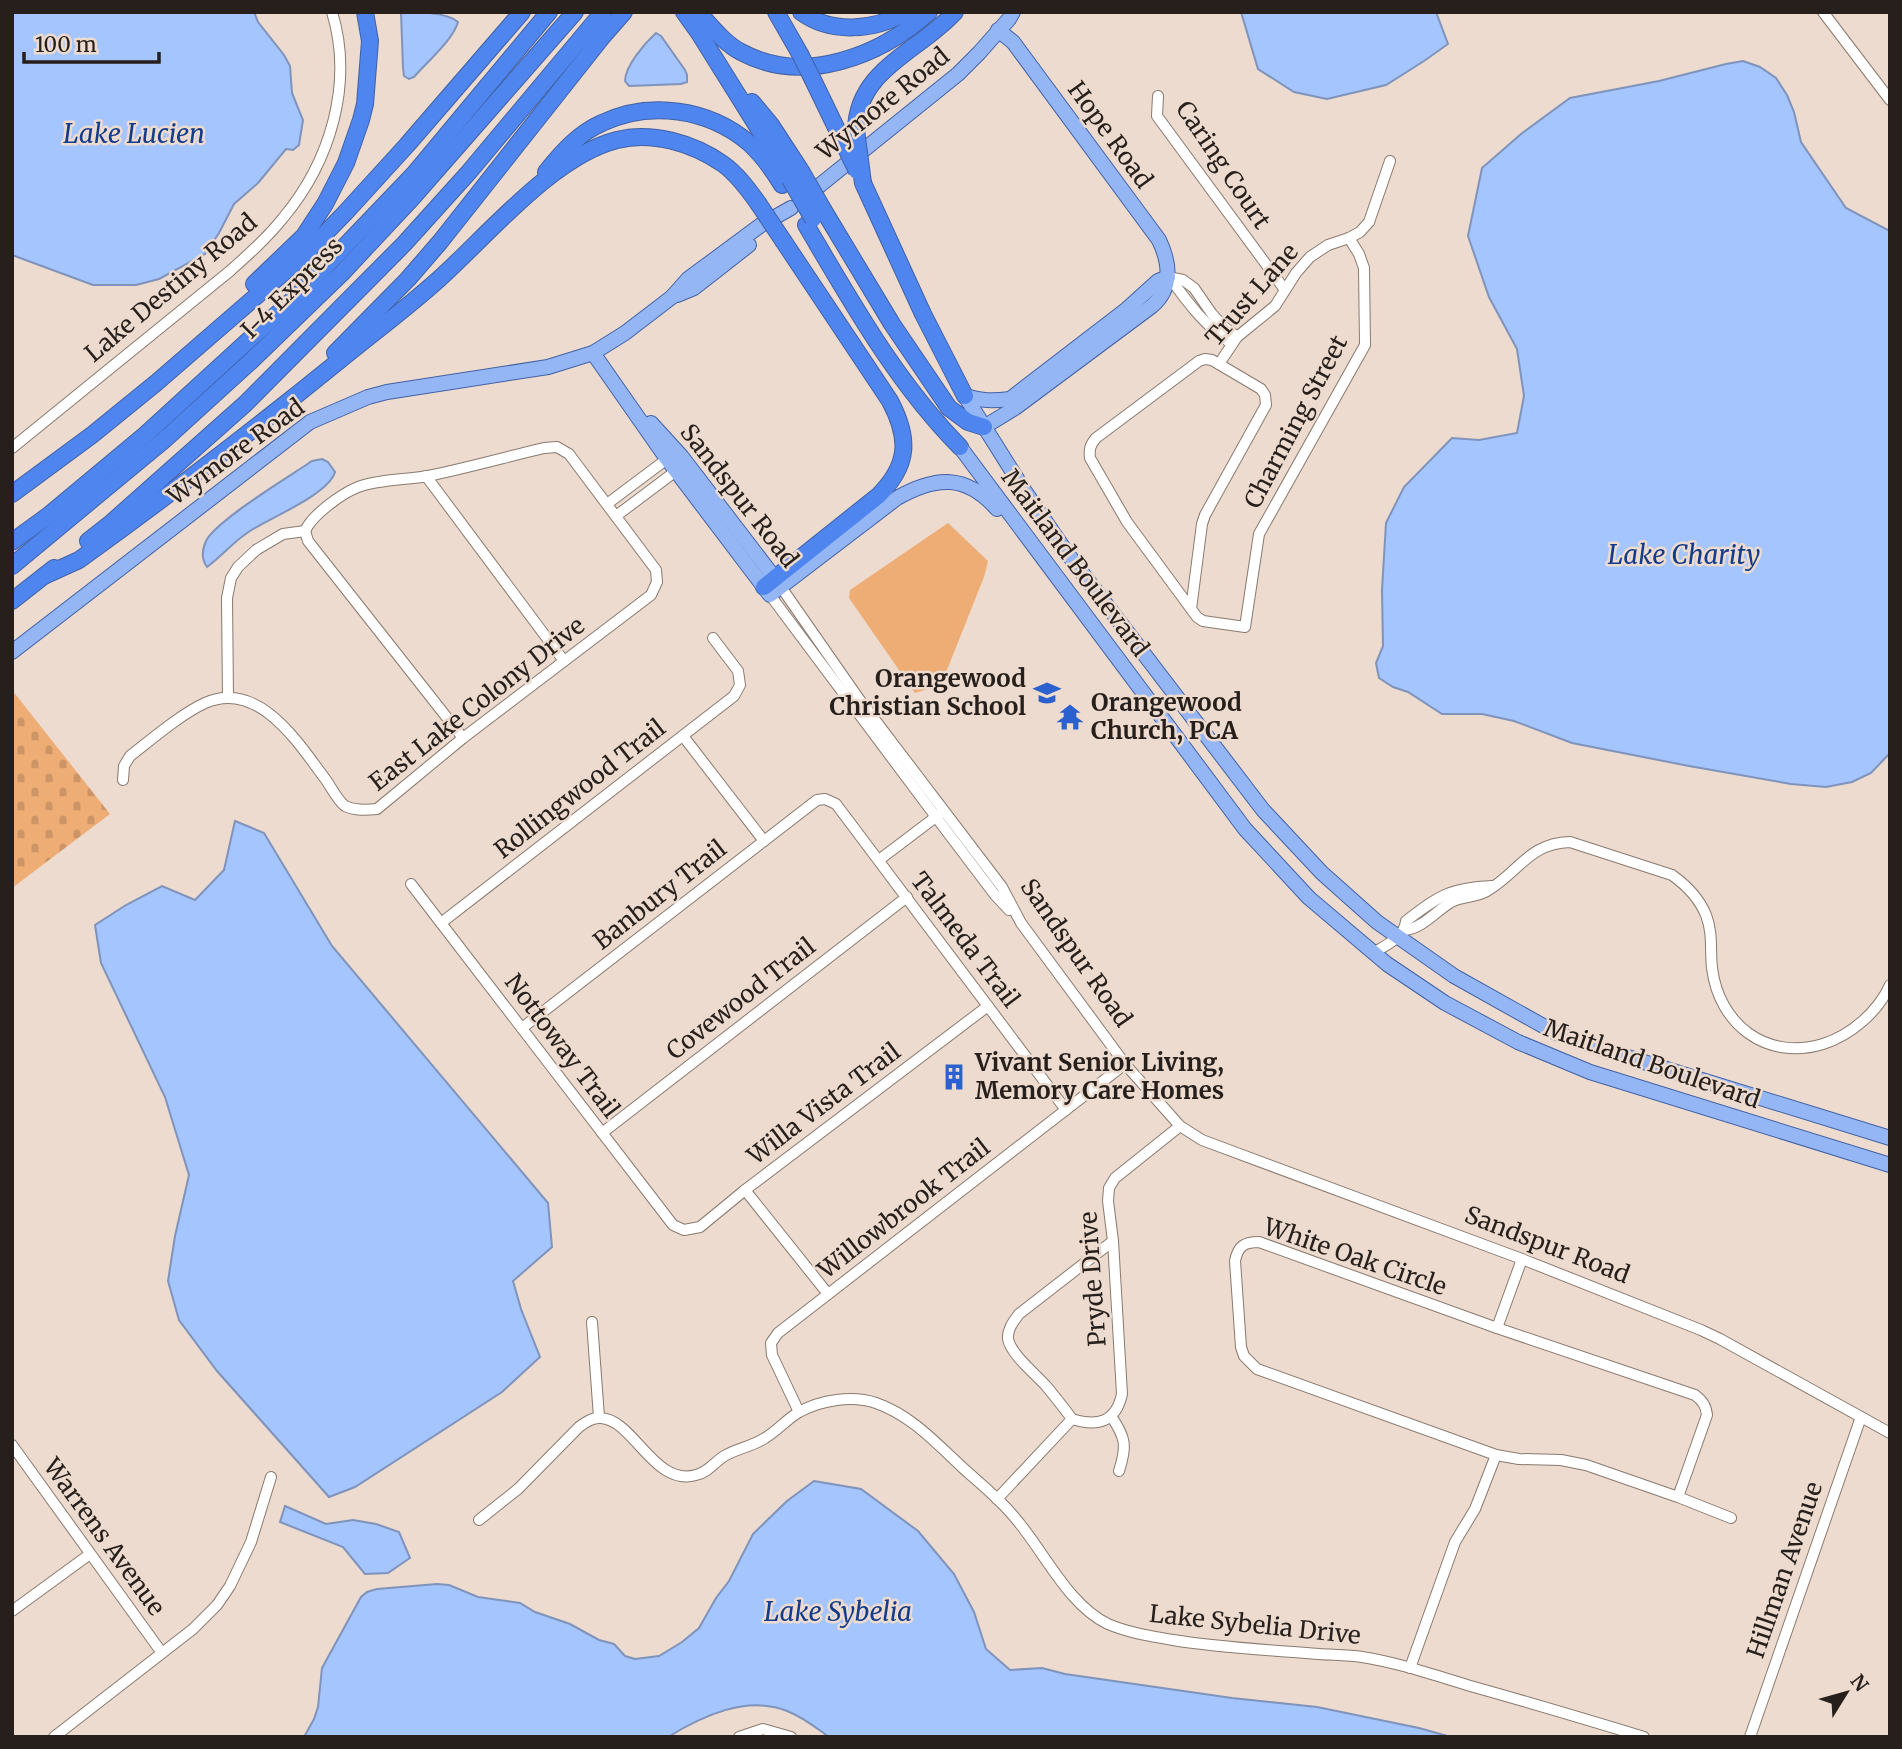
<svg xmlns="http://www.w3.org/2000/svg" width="1902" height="1749" font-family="Merriweather,serif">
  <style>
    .cemetery { fill: url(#cemetery-stones) }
    .park { fill: #efad76 }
    .water { fill: #a5c5ff; stroke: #7f93bb; stroke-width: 2 }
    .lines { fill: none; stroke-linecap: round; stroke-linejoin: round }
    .minor-casing { stroke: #8a7a6f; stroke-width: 12 }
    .major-casing { stroke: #4161a5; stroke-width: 16 }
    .highway-casing { stroke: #4161a5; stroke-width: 18 }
    .minor { stroke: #fff; stroke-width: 10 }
    .major { stroke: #95b6f5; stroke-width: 14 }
    .highway { stroke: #4f85ef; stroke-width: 16 }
    .highway-bridge-casing { stroke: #4161a5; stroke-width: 18; stroke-linecap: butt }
    .highway-bridge { stroke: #4f85ef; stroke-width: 16 }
    .labels { text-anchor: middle; stroke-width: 5; stroke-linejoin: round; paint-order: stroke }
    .street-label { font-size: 24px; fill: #261f1b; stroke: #ecdbce }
    .poi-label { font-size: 24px; font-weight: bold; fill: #261f1b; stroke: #ecdbce; text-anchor: start }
    .water-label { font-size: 26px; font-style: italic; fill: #143c8c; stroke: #ecdbce }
  </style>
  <defs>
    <pattern id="cemetery-stones" width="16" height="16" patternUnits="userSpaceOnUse" patternTransform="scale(1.75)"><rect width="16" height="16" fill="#efad76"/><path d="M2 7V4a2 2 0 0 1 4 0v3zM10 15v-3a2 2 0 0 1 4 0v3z" fill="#cd9466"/></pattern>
  </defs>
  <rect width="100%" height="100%" fill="#ecdbce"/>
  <path class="cemetery" d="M 12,690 L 110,814 L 12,888 Z"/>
  <path class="park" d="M 948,523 L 988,561 L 984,577 L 941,685 L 915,693 L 849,598 L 850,590 Z"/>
  <g class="water">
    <path d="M 12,12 L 254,12 L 258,22 L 284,55 L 290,66 L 292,93 L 303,120 L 299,145 L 293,150 L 286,149 L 258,183 L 234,204 L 219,233 L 205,254 L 159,279 L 136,285 L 93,285 L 12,255 Z"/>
    <path d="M 401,12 C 417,12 447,12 458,22 C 453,40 427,62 414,77 L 409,79 L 404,76 L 403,68 Z"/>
    <path d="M 1241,12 L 1436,12 L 1448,44 L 1424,61 L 1386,85 L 1327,99 L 1294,92 L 1258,69 Z"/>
    <path d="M 656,33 L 661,36 L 685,70 L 687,75 L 687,82 L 681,84 L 629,86 L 625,81 C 625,66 645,43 656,33 Z"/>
    <path d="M 1743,61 L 1760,67 L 1776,78 L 1787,95 L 1794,112 L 1801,142 L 1846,208 L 1890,231 L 1890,753 L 1871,773 L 1852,782 L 1826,787 L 1791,784 L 1689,766 L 1572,743 L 1514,721 L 1482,714 L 1442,714 L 1408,692 L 1393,687 L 1379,678 L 1376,663 L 1383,646 L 1382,590 L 1386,523 L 1404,487 L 1452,438 L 1479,440 L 1517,433 L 1524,396 L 1517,349 L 1489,297 L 1468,236 L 1482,168 L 1521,134 L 1570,98 L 1659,81 L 1726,64 Z"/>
    <path d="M 322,459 L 328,462 L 335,472 C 329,494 270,518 250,531 C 234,541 222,556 207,567 C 201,559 202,550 206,541 C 215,522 283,480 303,467 L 312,461 Z"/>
    <path d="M 235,821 L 264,833 L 332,946 L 548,1203 L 552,1247 L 513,1281 L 521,1309 L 540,1357 L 502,1392 L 355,1487 L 329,1497 L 217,1371 L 179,1320 L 168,1281 L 175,1236 L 189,1175 L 165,1097 L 101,963 L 95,925 L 126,905 L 162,886 L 195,900 L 224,870 Z"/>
    <path d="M 814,1481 L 861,1489 L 918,1531 L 954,1574 L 974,1612 L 986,1649 L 1010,1670 L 1042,1668 L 1065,1674 L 1232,1698 L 1317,1707 L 1419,1728 L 1451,1737 L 829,1737 C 815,1727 803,1717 787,1711 C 747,1695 702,1716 668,1737 L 304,1737 L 314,1719 L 318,1707 L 322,1668 L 361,1597 L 367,1592 L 377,1589 L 437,1584 L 449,1585 L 478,1597 L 520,1603 L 535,1612 L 570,1624 L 599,1640 L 614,1644 L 625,1656 L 635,1659 L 659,1656 L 682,1642 L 699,1628 L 716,1598 L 729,1581 L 753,1534 L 787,1501 Z"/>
    <path d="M 285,1506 L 326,1524 L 353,1520 L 376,1524 L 399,1532 L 410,1558 L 388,1573 L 365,1574 L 343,1547 L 280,1522 Z"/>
  </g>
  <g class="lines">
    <g class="minor-casing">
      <g id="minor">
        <path d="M 1823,12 L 1890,100"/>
        <path d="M 1158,96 L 1157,116 L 1285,290"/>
        <path d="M 1168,277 L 1183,280 L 1194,288 L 1212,314 L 1223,326 L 1237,337"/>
        <path d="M 1170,278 C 1188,303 1206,327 1232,344"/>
        <path d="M 1219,364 L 1237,337 L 1275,306 L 1296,273 L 1310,257 L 1328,245 L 1349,238 L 1360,232 L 1369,222 L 1390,161"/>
        <path d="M 12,448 L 230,271 C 249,254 267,238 283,218 C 330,162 354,84 332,12"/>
        <path d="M 426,476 L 564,661"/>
        <path d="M 607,504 L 667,459 L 672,458"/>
        <path d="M 616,516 L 676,471 L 678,466"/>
        <path d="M 305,531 L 308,541 L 463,738"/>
        <path d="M 781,587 L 859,699 L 1002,887 L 1021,923 L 1125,1064 L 1180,1126 L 1202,1140 L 1522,1259 L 1701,1330 L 1720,1339 L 1890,1433"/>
        <path d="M 770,595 L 936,817 L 995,895 L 1009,910"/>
        <path d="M 1191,609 L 1202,524 L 1205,515 L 1266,405 L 1265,395 L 1261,389 L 1212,360 L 1205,359 L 1199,361 L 1096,438 C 1090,445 1089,449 1090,458 L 1127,522 L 1197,617 L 1203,621 L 1245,627 L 1259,534 L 1365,345 L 1364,268 L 1359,254 L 1349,238"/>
        <path d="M 228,698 L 227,598 L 231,578 L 238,567 L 256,550 L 283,534 L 305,531"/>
        <path d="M 683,736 L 764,841"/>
        <path d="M 123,780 L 124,766 L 130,756 C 152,739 181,714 205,703 C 259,679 299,744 326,780 C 331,787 338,801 345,806 C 355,811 367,810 377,809 L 463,738 L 651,595 L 657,582 L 656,570 L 569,454 L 557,447 L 544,448 C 506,457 467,468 428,476 C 406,480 380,479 358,487 C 341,494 312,515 305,531"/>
        <path d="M 879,860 L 941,813"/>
        <path d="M 411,884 L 673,1225 L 684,1230 L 700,1227 L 745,1190 L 988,1006"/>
        <path d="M 441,923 L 734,696 L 740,685 L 738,671 L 713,638"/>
        <path d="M 1405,930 C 1423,928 1436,911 1451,902 C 1462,896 1475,898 1487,891 C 1519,872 1529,843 1570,842 L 1672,875 C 1686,885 1699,898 1706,915 C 1713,933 1710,950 1712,968 C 1719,1025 1767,1061 1823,1044 C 1851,1035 1878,1012 1890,985"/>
        <path d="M 1373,953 C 1386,945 1404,938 1406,921 C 1439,896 1449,888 1492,886"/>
        <path d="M 522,1028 L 817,800 L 825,799 L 836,804 L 1066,1110"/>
        <path d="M 602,1133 L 907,897"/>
        <path d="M 745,1190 L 828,1294"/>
        <path d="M 592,1322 L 599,1417"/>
        <path d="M 1497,1328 L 1522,1259"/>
        <path d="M 799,1412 L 772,1355 L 771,1343 L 778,1333 L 1125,1064"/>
        <path d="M 1111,1416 C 1126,1438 1127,1446 1119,1471"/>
        <path d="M 1072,1419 C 1098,1427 1116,1422 1122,1394 L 1113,1241 L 1108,1201 L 1109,1188 L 1115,1178 L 1180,1126"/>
        <path d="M 1072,1419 C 1064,1408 1056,1398 1047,1387 C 1037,1375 1011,1355 1008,1339 C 1007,1329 1014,1321 1019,1314 L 1113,1241"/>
        <path d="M 12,1445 L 162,1653"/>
        <path d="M 1678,1497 L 1707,1415 C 1706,1406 1703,1401 1695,1395 L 1497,1328 L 1259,1242 C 1244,1242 1238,1246 1235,1261 L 1241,1347 L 1244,1356 L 1257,1369 L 1496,1455 L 1519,1459 L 1561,1460 L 1586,1465 L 1678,1497 L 1731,1518"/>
        <path d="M 997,1499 L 1072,1419"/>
        <path d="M 479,1520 L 518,1489 L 579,1427 C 586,1422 593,1417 601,1418 C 634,1420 654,1487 696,1475 C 709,1472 715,1461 726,1455 C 739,1448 753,1446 765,1438 C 777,1431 787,1419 799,1412 C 821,1400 852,1395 876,1403 C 911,1415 937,1444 963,1468 C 983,1486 1004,1503 1020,1524 C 1046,1556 1070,1606 1108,1624 C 1129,1633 1151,1636 1173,1640 C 1221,1648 1271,1650 1319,1654 C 1333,1655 1348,1655 1362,1657 C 1400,1663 1437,1676 1474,1687 C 1531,1703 1588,1720 1644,1737"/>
        <path d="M 12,1611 L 90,1554"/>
        <path d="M 1410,1668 L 1455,1542 L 1475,1509 L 1496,1455"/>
        <path d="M 54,1737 L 193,1629 L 217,1605 L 230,1586 L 251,1542 L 271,1477"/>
        <path d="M 739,1737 L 763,1729 L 791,1737"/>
        <path d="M 1750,1737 L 1861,1417"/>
      </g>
    </g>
    <g class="major-casing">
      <g id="major">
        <path d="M 804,198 L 958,74 L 979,53 L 1009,19 L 1013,12"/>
        <path d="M 677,295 L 694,288 L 749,245"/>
        <path d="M 593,353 L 667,459 L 770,595 L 897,498 C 936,476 966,474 997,509"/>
        <path d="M 965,396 L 1024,490 L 1067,553 L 1263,810 L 1322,873 L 1377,922 L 1454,976 L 1554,1032 L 1608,1051 L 1890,1138"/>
        <path d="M 965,396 C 981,401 993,401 1010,399 L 1127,309 L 1158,281 L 1168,277"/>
        <path d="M 651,423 L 682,457 L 780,585"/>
        <path d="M 984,427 L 1015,408 L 1152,306 C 1173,288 1170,263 1159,240 L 1013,42 L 998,30"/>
        <path d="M 960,447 L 1245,829 L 1309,898 L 1387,964 L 1445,1003 L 1518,1042 L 1590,1072 L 1890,1165"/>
        <path d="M 12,652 L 310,422 L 368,397 L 387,392 L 548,367 L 593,353 L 625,333 L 672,297 L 688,279 L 761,225 L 791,208"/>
      </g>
    </g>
    <g class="highway-casing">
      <g id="highway">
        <path d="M 684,12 L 699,33 L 787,174"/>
        <path d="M 698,12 C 712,27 724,43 741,52 C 804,86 880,56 929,12"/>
        <path d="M 776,12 L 800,54"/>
        <path d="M 801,12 C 831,34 874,31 906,12"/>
        <path d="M 813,80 L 842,140"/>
        <path d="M 752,102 L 771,125 L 801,171"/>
        <path d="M 856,130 C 857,69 920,51 955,12"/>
        <path d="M 546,172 C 562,152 579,133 602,123 C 650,100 709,109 749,143 C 762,155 773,170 782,185"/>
        <path d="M 863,183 L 923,314 L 965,396"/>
        <path d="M 824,211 L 892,324 L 949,408 L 968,422 L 984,427"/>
        <path d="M 806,225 C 852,303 896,382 960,447"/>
        <path d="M 254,284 L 304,236 L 325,204 L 346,163 L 361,120 L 365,104 L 370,41 L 365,12"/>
        <path d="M 335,353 L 408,279 L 440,242 L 603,36 L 624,12"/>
        <path d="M 12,494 L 92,435 L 156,383 L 305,254 L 345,213 L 407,145 L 522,12"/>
        <path d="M 88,541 L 111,523 L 245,404 L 404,244 L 469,172 L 603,12"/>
        <path d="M 12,542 L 49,515 L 145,435 L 299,294 L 414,174 L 549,12"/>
        <path d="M 12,566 L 164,440 L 251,361 L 342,273 L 413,197 L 575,12"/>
        <path d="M 46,575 L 79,560 C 168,496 255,429 340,360 C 373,333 408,307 439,279 C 488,235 553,156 617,140 C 652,131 693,143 723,164 C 737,174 748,189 758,203"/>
        <path d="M 764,587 L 878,496 C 909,465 910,439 890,401 L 784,242"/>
        <path d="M 12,601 L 54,568"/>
      </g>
    </g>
    <use href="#minor" class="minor"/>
    <use href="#major" class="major"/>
    <use href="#highway" class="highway"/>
    <g class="highway-bridge-casing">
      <g id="highway-bridge">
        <path d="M 800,54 L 813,80"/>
        <path d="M 856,130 L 863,183"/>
        <path d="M 842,140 L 857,171"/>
        <path d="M 801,171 L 824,211"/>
        <path d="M 790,179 L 813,219"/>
        <path d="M 758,203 L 784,242"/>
      </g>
    </g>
    <use href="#highway-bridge" class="highway-bridge"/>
  </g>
  <defs>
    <g id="school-bare" transform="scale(2.1)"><path d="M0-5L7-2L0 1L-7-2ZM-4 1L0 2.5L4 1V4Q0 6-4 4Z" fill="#2b61cf" stroke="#ecdbce" stroke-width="2.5" paint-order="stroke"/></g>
    <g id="temple-bare" transform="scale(2.1)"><path d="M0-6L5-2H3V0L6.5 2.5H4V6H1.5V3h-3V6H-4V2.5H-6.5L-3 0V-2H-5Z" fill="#2b61cf" stroke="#ecdbce" stroke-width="2.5" paint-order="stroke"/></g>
    <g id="building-bare" transform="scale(2.1)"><path d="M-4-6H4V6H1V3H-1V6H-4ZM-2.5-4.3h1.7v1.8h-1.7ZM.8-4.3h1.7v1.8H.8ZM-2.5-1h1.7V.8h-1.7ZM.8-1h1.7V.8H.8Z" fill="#2b61cf" stroke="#ecdbce" stroke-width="2.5" paint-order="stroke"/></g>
  </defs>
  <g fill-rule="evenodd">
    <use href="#school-bare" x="1047" y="693"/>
    <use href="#temple-bare" x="1070" y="717"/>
    <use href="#building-bare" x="954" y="1077"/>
  </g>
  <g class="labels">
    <g class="street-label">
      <text transform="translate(883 104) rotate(-39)" y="8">Wymore Road</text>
      <text transform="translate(1110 135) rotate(54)" y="8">Hope Road</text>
      <text transform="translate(1223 165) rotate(56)" y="8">Caring Court</text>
      <text transform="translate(171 288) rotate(-40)" y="8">Lake Destiny Road</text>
      <text transform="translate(292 288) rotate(-45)" y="8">I-4 Express</text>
      <text transform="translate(1252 295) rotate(-49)" y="8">Trust Lane</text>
      <text transform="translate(1296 422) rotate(-62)" y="8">Charming Street</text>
      <text transform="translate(236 452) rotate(-36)" y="8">Wymore Road</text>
      <text transform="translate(739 496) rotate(52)" y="8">Sandspur Road</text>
      <text transform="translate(1075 563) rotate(53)" y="8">Maitland Boulevard</text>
      <text transform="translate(477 704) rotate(-38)" y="8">East Lake Colony Drive</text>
      <text transform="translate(580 789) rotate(-38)" y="8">Rollingwood Trail</text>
      <text transform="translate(660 895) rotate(-38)" y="8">Banbury Trail</text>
      <text transform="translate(965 940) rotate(53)" y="8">Talmeda Trail</text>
      <text transform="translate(1076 953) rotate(55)" y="8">Sandspur Road</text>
      <text transform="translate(741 999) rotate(-38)" y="8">Covewood Trail</text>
      <text transform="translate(562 1046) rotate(53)" y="8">Nottoway Trail</text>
      <text transform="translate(1652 1064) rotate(19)" y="8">Maitland Boulevard</text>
      <text transform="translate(824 1104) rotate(-37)" y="8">Willa Vista Trail</text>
      <text transform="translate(904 1209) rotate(-38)" y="8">Willowbrook Trail</text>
      <text transform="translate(1547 1245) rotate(21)" y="8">Sandspur Road</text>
      <text transform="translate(1355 1257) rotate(19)" y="8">White Oak Circle</text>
      <text transform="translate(1093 1279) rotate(-94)" y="8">Pryde Drive</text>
      <text transform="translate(104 1537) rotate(54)" y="8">Warrens Avenue</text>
      <text transform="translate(1785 1570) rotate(-71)" y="8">Hillman Avenue</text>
      <text transform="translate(1255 1625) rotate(6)" y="8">Lake Sybelia Drive</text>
    </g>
    <g class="poi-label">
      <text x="1026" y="687" text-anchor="end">Orangewood<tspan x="1026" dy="28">Christian School</tspan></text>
      <text x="1091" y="711">Orangewood<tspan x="1091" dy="28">Church, PCA</tspan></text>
      <text x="975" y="1071">Vivant Senior Living,<tspan x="975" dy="28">Memory Care Homes</tspan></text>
    </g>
    <g class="water-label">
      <text x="134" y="143">Lake Lucien</text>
      <text x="1684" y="564">Lake Charity</text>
      <text x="838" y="1621">Lake Sybelia</text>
    </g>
  </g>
  <rect width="1902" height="1749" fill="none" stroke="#261f1b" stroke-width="28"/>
  <g transform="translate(1846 1693) rotate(53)" stroke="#ecdbce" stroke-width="5" paint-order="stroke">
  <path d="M0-5L12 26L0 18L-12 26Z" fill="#261f1b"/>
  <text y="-10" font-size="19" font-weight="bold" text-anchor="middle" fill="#261f1b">N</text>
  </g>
  <path d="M24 52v10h135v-10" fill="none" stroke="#261f1b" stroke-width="3.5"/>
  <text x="35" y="52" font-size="21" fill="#261f1b" stroke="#ecdbce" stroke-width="5" paint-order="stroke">100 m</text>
</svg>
